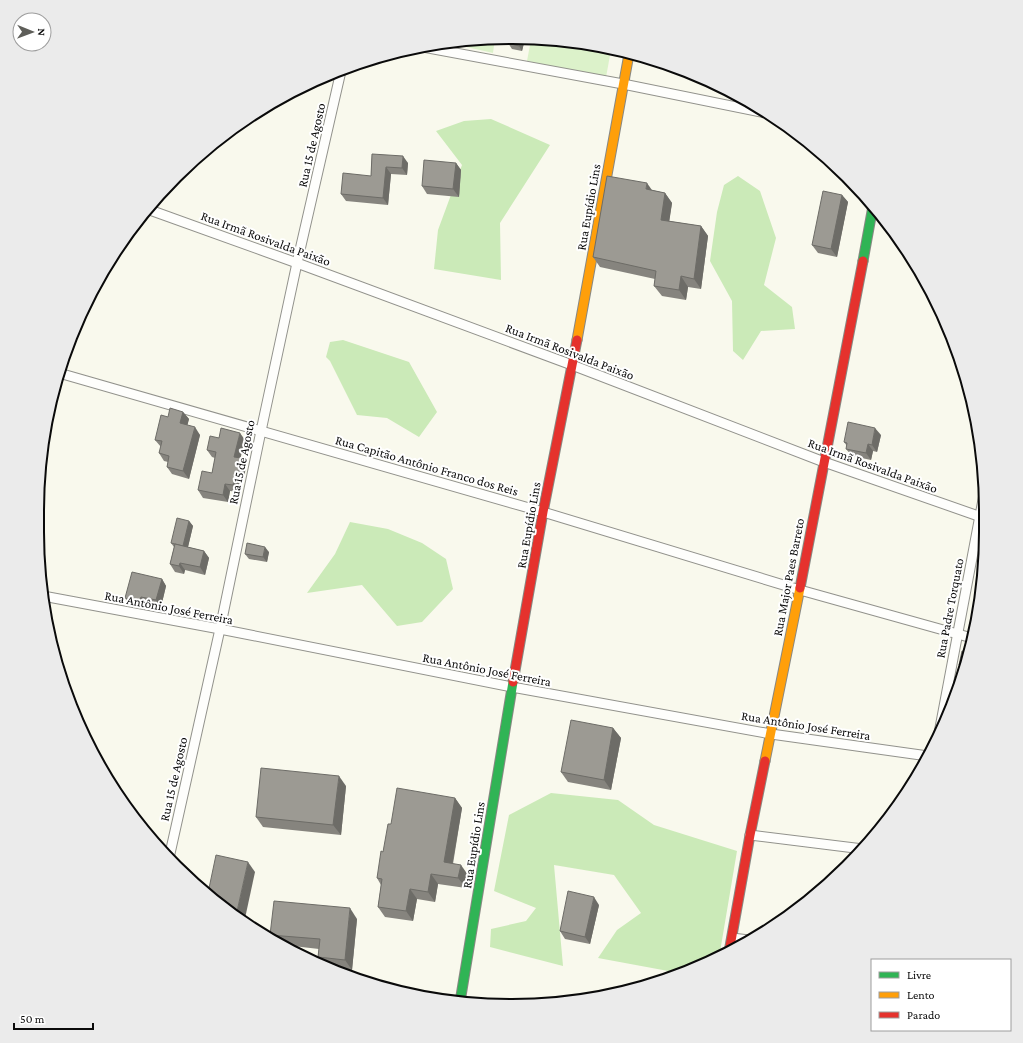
<svg xmlns="http://www.w3.org/2000/svg" width="1023" height="1043" font-family="'Crimson Pro',serif">
  <style>
    .green { fill: #dcf2ca }
    .forest { fill: #cbeab8 }
    .lines { fill: none; stroke-linecap: round; stroke-linejoin: round }
    .street-casing { stroke: #92928c; stroke-width: 11 }
    .fast-casing { stroke: #888883; stroke-width: 11 }
    .slow-casing { stroke: #888883; stroke-width: 11 }
    .jam-casing { stroke: #888883; stroke-width: 11 }
    .street { stroke: #fefefc; stroke-width: 9 }
    .fast { stroke: #30b455; stroke-width: 9 }
    .slow { stroke: #ff9f0a; stroke-width: 9 }
    .jam { stroke: #e5322d; stroke-width: 9 }
    .wall { fill: #86847e }
    .shaded-wall { fill: #6d6c67 }
    .building { fill: #9c9a93; stroke: #6d6c67 }
    .labels { text-anchor: middle; stroke-width: 4; stroke-linejoin: round; paint-order: stroke }
    .street-label { font-size: 13px; fill: #0a0a0a; stroke: #fff }
    .rim { fill: none; stroke: #0a0a0a; stroke-width: 2 }
  </style>
  <rect width="100%" height="100%" fill="#f9f9ed"/>
  <g class="green">
    <path d="M 481,38 L 495,38 L 493,53 L 449,43 Z"/>
    <path d="M 531,40 L 574,41 L 611,50 L 606,77 L 527,61 Z"/>
  </g>
  <g class="forest">
    <path d="M 491,119 L 550,145 L 500,223 L 501,280 L 434,269 L 438,230 L 462,165 L 436,131 L 464,121 Z"/>
    <path d="M 738,176 L 760,191 L 776,238 L 764,285 L 792,307 L 795,329 L 761,331 L 743,360 L 733,351 L 732,301 L 710,261 L 717,212 L 724,185 Z"/>
    <path d="M 343,340 L 409,362 L 437,412 L 419,437 L 387,418 L 357,415 L 330,361 L 326,357 L 330,342 Z"/>
    <path d="M 350,522 L 388,529 L 422,543 L 446,559 L 453,589 L 422,622 L 397,626 L 362,585 L 307,593 L 335,554 Z"/>
    <path d="M 551,793 L 618,800 L 654,825 L 737,851 L 719,958 L 679,973 L 598,958 L 617,930 L 641,913 L 614,875 L 554,865 L 563,966 L 490,947 L 491,929 L 526,921 L 536,908 L 494,891 L 509,815 Z"/>
  </g>
  <g class="lines">
    <g class="street-casing">
      <g id="street">
        <path d="M 423,47 L 623,84 L 766,113"/>
        <path d="M 147,209 L 297,263 L 572,365 L 824,462 L 984,518"/>
        <path d="M 59,373 L 543,512 L 800,590 L 972,638"/>
        <path d="M 43,596 L 220,629 L 512,687 L 771,734 L 928,756"/>
        <path d="M 939,733 L 985,489"/>
        <path d="M 750,835 L 863,849"/>
        <path d="M 169,858 L 220,629 L 261,431 L 297,263 L 341,71"/>
        <path d="M 732,938 L 749,940"/>
      </g>
    </g>
    <g class="fast-casing">
      <g id="fast">
        <path d="M 863,261 L 873,206"/>
        <path d="M 460,1002 L 513,682"/>
      </g>
    </g>
    <g class="slow-casing">
      <g id="slow">
        <path d="M 577,340 L 629,54"/>
        <path d="M 765,761 L 800,588"/>
      </g>
    </g>
    <g class="jam-casing">
      <g id="jam">
        <path d="M 800,588 L 863,261"/>
        <path d="M 513,682 L 543,512 L 577,340"/>
        <path d="M 729,952 L 750,835 L 765,761"/>
      </g>
    </g>
    <use href="#street" class="street"/>
    <use href="#fast" class="fast"/>
    <use href="#slow" class="slow"/>
    <use href="#jam" class="jam"/>
  </g>
  <g class="wall">
    <path d="M 509,39 L 525,39 L 522,51 L 512,49 L 508,43 Z"/>
    <path d="M 372,154 L 408,163 L 407,175 L 391,174 L 388,205 L 346,201 L 341,194 L 371,176 Z"/>
    <path d="M 456,163 L 461,170 L 459,197 L 427,194 L 422,186 Z"/>
    <path d="M 652,190 L 665,193 L 672,203 L 669,221 L 701,226 L 708,236 L 701,289 L 688,287 L 686,300 L 662,296 L 654,286 L 655,279 L 600,267 L 593,257 Z"/>
    <path d="M 842,195 L 848,202 L 837,257 L 818,253 L 812,245 Z"/>
    <path d="M 183,412 L 189,419 L 187,425 L 200,435 L 189,479 L 172,474 L 167,467 L 168,462 L 164,461 L 159,453 L 161,447 L 155,440 L 168,417 Z"/>
    <path d="M 881,435 L 877,452 L 873,451 L 871,460 L 852,456 L 846,449 L 847,446 L 844,442 Z"/>
    <path d="M 219,438 L 245,440 L 240,458 L 246,465 L 244,479 L 241,478 L 238,492 L 230,491 L 228,502 L 203,498 L 198,490 L 212,473 L 215,458 L 212,457 L 207,450 Z"/>
    <path d="M 189,521 L 193,526 L 188,547 L 204,551 L 209,558 L 205,575 L 185,570 L 184,574 L 175,572 L 170,564 L 174,547 L 171,543 Z"/>
    <path d="M 269,552 L 267,562 L 249,559 L 245,554 Z"/>
    <path d="M 162,579 L 166,586 L 161,607 L 145,604 L 144,609 L 130,605 L 125,598 Z"/>
    <path d="M 968,652 L 964,671 L 963,670 L 959,665 Z"/>
    <path d="M 613,728 L 621,738 L 611,790 L 568,782 L 561,772 Z"/>
    <path d="M 346,786 L 341,835 L 263,827 L 256,817 Z"/>
    <path d="M 455,798 L 462,808 L 453,864 L 468,875 L 466,888 L 438,884 L 435,902 L 417,899 L 413,921 L 385,917 L 378,907 L 381,885 L 377,878 L 391,824 Z"/>
    <path d="M 599,905 L 590,944 L 565,939 L 560,931 Z"/>
    <path d="M 357,919 L 352,970 L 326,968 L 318,957 L 319,949 L 284,945 L 274,940 L 270,935 Z"/>
  </g>
  <g class="shaded-wall">
    <path d="M 520,39 L 525,39 L 522,51 L 519,46 Z"/>
    <path d="M 403,156 L 408,163 L 407,175 L 402,168 Z"/>
    <path d="M 456,163 L 461,170 L 459,197 L 453,189 Z"/>
    <path d="M 386,167 L 391,174 L 388,205 L 383,198 Z"/>
    <path d="M 647,183 L 654,193 L 646,189 Z"/>
    <path d="M 665,193 L 672,203 L 668,230 L 661,220 Z"/>
    <path d="M 842,195 L 848,202 L 837,257 L 831,249 Z"/>
    <path d="M 701,226 L 708,236 L 701,289 L 694,279 Z"/>
    <path d="M 681,276 L 688,287 L 686,300 L 679,290 Z"/>
    <path d="M 183,412 L 189,419 L 186,431 L 180,423 Z"/>
    <path d="M 195,427 L 200,435 L 189,479 L 183,471 Z"/>
    <path d="M 875,428 L 881,435 L 877,452 L 872,445 Z"/>
    <path d="M 240,433 L 245,440 L 239,464 L 234,457 Z"/>
    <path d="M 868,444 L 873,451 L 871,460 L 866,453 Z"/>
    <path d="M 241,458 L 246,465 L 244,479 L 239,472 Z"/>
    <path d="M 236,471 L 241,478 L 238,492 L 233,485 Z"/>
    <path d="M 225,484 L 230,491 L 228,502 L 223,495 Z"/>
    <path d="M 189,521 L 193,526 L 187,551 L 183,546 Z"/>
    <path d="M 265,547 L 269,552 L 267,562 L 263,557 Z"/>
    <path d="M 204,551 L 209,558 L 205,575 L 200,567 Z"/>
    <path d="M 180,563 L 185,570 L 184,574 L 179,566 Z"/>
    <path d="M 162,579 L 166,586 L 161,607 L 156,600 Z"/>
    <path d="M 141,597 L 145,604 L 144,609 L 139,602 Z"/>
    <path d="M 613,728 L 621,738 L 611,790 L 604,780 Z"/>
    <path d="M 339,776 L 346,786 L 341,835 L 333,825 Z"/>
    <path d="M 455,798 L 462,808 L 451,872 L 444,862 Z"/>
    <path d="M 248,862 L 255,872 L 244,923 L 236,916 Z"/>
    <path d="M 461,865 L 468,875 L 466,888 L 458,878 Z"/>
    <path d="M 431,874 L 438,884 L 435,902 L 428,892 Z"/>
    <path d="M 410,889 L 417,899 L 413,921 L 406,911 Z"/>
    <path d="M 594,897 L 599,905 L 590,944 L 585,937 Z"/>
    <path d="M 350,908 L 357,919 L 352,970 L 345,960 Z"/>
  </g>
  <g class="building">
    <path d="M 509,39 L 520,39 L 519,46 L 508,43 Z"/>
    <path d="M 372,154 L 403,156 L 402,168 L 386,167 L 383,198 L 341,194 L 343,173 L 371,176 Z"/>
    <path d="M 424,160 L 456,163 L 453,189 L 422,186 Z"/>
    <path d="M 607,176 L 647,183 L 646,189 L 665,193 L 661,220 L 701,226 L 694,279 L 681,276 L 679,290 L 654,286 L 656,271 L 593,257 Z"/>
    <path d="M 823,191 L 842,195 L 831,249 L 812,245 Z"/>
    <path d="M 170,408 L 183,412 L 180,423 L 195,427 L 183,471 L 167,467 L 169,456 L 159,453 L 162,441 L 155,440 L 161,415 L 168,417 Z"/>
    <path d="M 848,422 L 875,428 L 872,445 L 868,444 L 866,453 L 846,449 L 847,443 L 844,442 Z"/>
    <path d="M 221,428 L 240,433 L 234,457 L 241,458 L 239,472 L 236,471 L 233,485 L 225,484 L 223,495 L 198,490 L 202,471 L 212,473 L 216,452 L 207,450 L 210,436 L 219,438 Z"/>
    <path d="M 177,518 L 189,521 L 183,546 L 171,543 Z"/>
    <path d="M 247,543 L 265,547 L 263,557 L 245,554 Z"/>
    <path d="M 175,544 L 204,551 L 200,567 L 180,563 L 179,566 L 170,564 Z"/>
    <path d="M 132,572 L 162,579 L 156,600 L 141,597 L 139,602 L 125,598 Z"/>
    <path d="M 962,651 L 968,652 L 965,667 L 959,665 Z"/>
    <path d="M 571,720 L 613,728 L 604,780 L 561,772 Z"/>
    <path d="M 261,768 L 339,776 L 333,825 L 256,817 Z"/>
    <path d="M 397,788 L 455,798 L 444,862 L 461,865 L 458,878 L 431,874 L 428,892 L 410,889 L 406,911 L 378,907 L 382,879 L 377,878 L 381,851 L 383,852 L 388,824 L 391,824 Z"/>
    <path d="M 216,855 L 248,862 L 236,916 L 208,893 Z"/>
    <path d="M 568,891 L 594,897 L 585,937 L 560,931 Z"/>
    <path d="M 274,901 L 350,908 L 345,960 L 318,957 L 320,939 L 270,935 Z"/>
  </g>
  <g class="labels">
    <g class="street-label">
      <text transform="translate(311 145) rotate(-77)" y="5">Rua 15 de Agosto</text>
      <text transform="translate(588 207) rotate(-80)" y="5">Rua Eupídio Lins</text>
      <text transform="translate(266 238) rotate(20)" y="5">Rua Irmã Rosivalda Paixão</text>
      <text transform="translate(570 351) rotate(21)" y="5">Rua Irmã Rosivalda Paixão</text>
      <text transform="translate(241 462) rotate(-78)" y="5">Rua 15 de Agosto</text>
      <text transform="translate(427 465) rotate(16)" y="5">Rua Capitão Antônio Franco dos Reis</text>
      <text transform="translate(873 465) rotate(20)" y="5">Rua Irmã Rosivalda Paixão</text>
      <text transform="translate(528 525) rotate(-80)" y="5">Rua Eupídio Lins</text>
      <text transform="translate(788 577) rotate(-79)" y="5">Rua Major Paes Barreto</text>
      <text transform="translate(169 607) rotate(11)" y="5">Rua Antônio José Ferreira</text>
      <text transform="translate(949 608) rotate(-79)" y="5">Rua Padre Torquato</text>
      <text transform="translate(487 669) rotate(11)" y="5">Rua Antônio José Ferreira</text>
      <text transform="translate(806 725) rotate(9)" y="5">Rua Antônio José Ferreira</text>
      <text transform="translate(173 779) rotate(-77)" y="5">Rua 15 de Agosto</text>
      <text transform="translate(473 845) rotate(-81)" y="5">Rua Eupídio Lins</text>
    </g>
  </g>
  <path d="M0 0H1023V1043H0ZM511 44H512A467 467 0 0 1 979 511V532A467 467 0 0 1 512 999H511A467 467 0 0 1 44 532V511A467 467 0 0 1 511 44Z" fill="#ebebeb" fill-rule="evenodd"/>
  <path class="rim" d="M511 44H512A467 467 0 0 1 979 511V532A467 467 0 0 1 512 999H511A467 467 0 0 1 44 532V511A467 467 0 0 1 511 44Z"/>
  <rect x="871" y="959" width="140" height="72" fill="#ffffff" stroke="#9d9d9d"/>
  <rect x="879" y="972" width="20" height="6" fill="#30b455" stroke="#9d9d9d"/>
  <text x="907" y="979" font-size="12" fill="#0a0a0a">Livre</text>
  <rect x="879" y="992" width="20" height="6" fill="#ff9f0a" stroke="#9d9d9d"/>
  <text x="907" y="999" font-size="12" fill="#0a0a0a">Lento</text>
  <rect x="879" y="1012" width="20" height="6" fill="#e5322d" stroke="#9d9d9d"/>
  <text x="907" y="1019" font-size="12" fill="#0a0a0a">Parado</text>
  <g transform="translate(32 32) rotate(91)"><circle r="19" fill="#ffffff" stroke="#9d9d9d"/>
  <path d="M0-3L7 15L0 10L-7 15Z" fill="#5e5e59"/>
  <text y="-6" font-size="11" font-weight="bold" text-anchor="middle" fill="#0a0a0a">N</text>
  </g>
  <path d="M14 1023v6h79v-6" fill="none" stroke="#0a0a0a" stroke-width="2"/>
  <text x="20" y="1023" font-size="12" fill="#0a0a0a" stroke="#ffffff" stroke-width="3" paint-order="stroke">50 m</text>
</svg>
